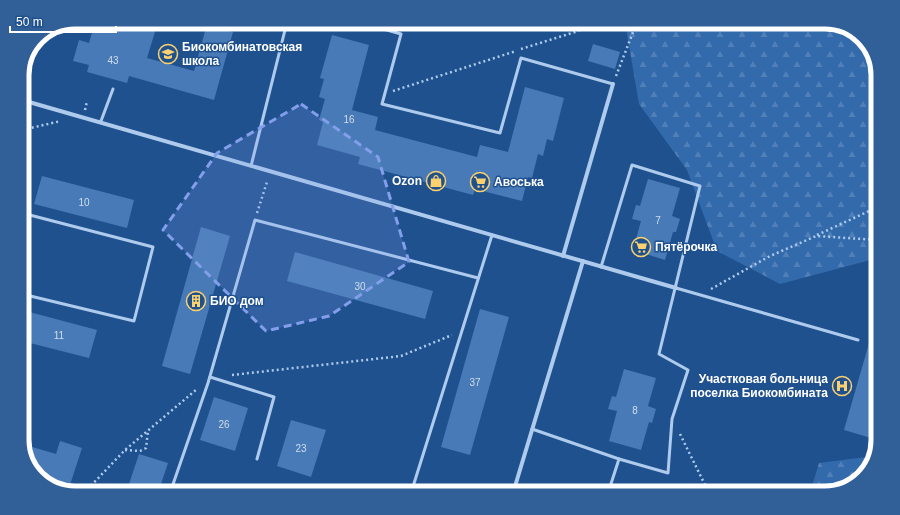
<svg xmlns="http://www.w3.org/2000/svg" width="900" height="515" font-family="Arial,sans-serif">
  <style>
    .forest { fill: url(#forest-firs) }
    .building { fill: #477ab6 }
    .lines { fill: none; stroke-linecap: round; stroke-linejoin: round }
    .path { stroke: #aecbed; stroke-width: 2.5; stroke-dasharray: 2 3; stroke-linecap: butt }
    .lane { stroke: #aecbed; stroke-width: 3 }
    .street { stroke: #aecbed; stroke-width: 4 }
    .marked { fill: #839eea; fill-opacity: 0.2; stroke: #839eea; stroke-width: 3; stroke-dasharray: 8 5; stroke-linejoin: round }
    .labels { text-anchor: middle; stroke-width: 3; stroke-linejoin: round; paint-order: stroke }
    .number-label { font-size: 10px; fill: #d1deed }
    .poi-label { font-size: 12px; font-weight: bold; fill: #fff; stroke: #1f518f; text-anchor: start }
    .rim { fill: none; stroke: #fff; stroke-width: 5 }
  </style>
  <defs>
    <pattern id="forest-firs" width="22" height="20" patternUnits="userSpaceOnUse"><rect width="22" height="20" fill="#326aac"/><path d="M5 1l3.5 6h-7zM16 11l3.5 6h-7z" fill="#5180b8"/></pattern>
  </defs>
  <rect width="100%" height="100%" fill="#1f518f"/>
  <g class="forest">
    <path d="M 625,22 L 825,22 C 860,31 867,36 878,71 L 878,260 L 874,259 L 780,284 L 717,251 L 687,170 L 639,104 Z"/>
    <path d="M 874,456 C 866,486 837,493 810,493 L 819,463 Z"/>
  </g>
  <g class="building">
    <path d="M 95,22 L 158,22 L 147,58 L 194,71 L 207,24 L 233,32 L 214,100 L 129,76 L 127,83 L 87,72 L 89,65 L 73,61 L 79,40 L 89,43 Z"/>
    <path d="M 332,35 L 369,45 L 352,110 L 378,117 L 375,130 L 477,157 L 480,145 L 508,152 L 525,87 L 564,98 L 553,141 L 547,139 L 543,156 L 538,154 L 532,178 L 528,177 L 522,201 L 475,189 L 473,195 L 358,164 L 360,157 L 317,145 L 323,122 L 319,120 L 325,99 L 319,97 L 324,79 L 320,78 Z"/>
    <path d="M 593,44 L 620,52 L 615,69 L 588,61 Z"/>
    <path d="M 42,176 L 134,200 L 127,228 L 34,204 Z"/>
    <path d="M 648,179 L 680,188 L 672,216 L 680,219 L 676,232 L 673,232 L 665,260 L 633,250 L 641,221 L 632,219 L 636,205 L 640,206 Z"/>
    <path d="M 201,227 L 230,236 L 190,374 L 162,366 Z"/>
    <path d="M 295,252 L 433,291 L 425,319 L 287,281 Z"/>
    <path d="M 480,309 L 509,317 L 470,455 L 441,447 Z"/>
    <path d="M 22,310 L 97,330 L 89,358 L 22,341 Z"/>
    <path d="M 878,312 L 878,412 L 871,438 L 844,430 Z"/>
    <path d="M 624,369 L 656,378 L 648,406 L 656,409 L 652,423 L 649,422 L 641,450 L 609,441 L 617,411 L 608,409 L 612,396 L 616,397 Z"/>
    <path d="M 214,397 L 248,408 L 235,451 L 200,440 Z"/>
    <path d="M 291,420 L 326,430 L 311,477 L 277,466 Z"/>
    <path d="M 60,441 L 82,448 L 68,491 L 49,486 L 29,467 L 22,444 L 56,454 Z"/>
    <path d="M 139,454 L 168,463 L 158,493 L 126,493 Z"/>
  </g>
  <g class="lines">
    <g class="path">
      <path d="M 521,49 L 575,32 L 599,22"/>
      <path d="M 616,76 L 637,22"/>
      <path d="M 393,91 L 516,51"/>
      <path d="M 85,110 L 87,101"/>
      <path d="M 22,130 L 61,121"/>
      <path d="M 257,213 L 267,182"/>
      <path d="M 817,235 L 878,207"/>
      <path d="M 711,289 L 770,256 L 816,236 L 878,240"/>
      <path d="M 232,375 L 401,356 L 452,335"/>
      <path d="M 680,434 L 709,493"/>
      <path d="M 125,450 L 140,451 L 146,448 L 148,431"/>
      <path d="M 84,493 L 125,450 L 197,389"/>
    </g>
    <g class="lane">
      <path d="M 359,22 L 401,34 L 382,104 L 500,133 L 521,58 L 613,84"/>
      <path d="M 101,121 L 113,89"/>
      <path d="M 251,166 L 287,22"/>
      <path d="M 22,213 L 153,247 L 134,321 L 22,294"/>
      <path d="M 601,267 L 632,165 L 700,186 L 659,354 L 688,370 L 672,419 L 668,473 L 619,459"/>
      <path d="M 676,288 L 858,340"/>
      <path d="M 210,377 L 274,397 L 257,459"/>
      <path d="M 532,429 L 619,459 L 608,493"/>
      <path d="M 170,493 L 208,383 L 255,220 L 478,278"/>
      <path d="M 411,493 L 492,235"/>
    </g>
    <g class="street">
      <path d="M 22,100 L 676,288"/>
      <path d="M 22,109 L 25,100"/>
      <path d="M 563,256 L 613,84"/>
      <path d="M 513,493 L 583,261"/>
    </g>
  </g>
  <path class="marked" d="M 301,104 L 378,157 L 409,262 L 329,316 L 266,331 L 163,230 L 217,153 Z"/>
  <defs>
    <g id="school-ring" transform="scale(1)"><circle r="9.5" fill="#1f518f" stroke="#fbd16e" stroke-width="1.5"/><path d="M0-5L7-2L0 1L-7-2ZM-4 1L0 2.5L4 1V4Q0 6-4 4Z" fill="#fbd16e"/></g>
    <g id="shop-ring" transform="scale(1)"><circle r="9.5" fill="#1f518f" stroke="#fbd16e" stroke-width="1.5"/><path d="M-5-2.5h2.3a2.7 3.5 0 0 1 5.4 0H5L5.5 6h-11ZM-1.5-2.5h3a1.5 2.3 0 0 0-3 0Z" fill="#fbd16e"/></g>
    <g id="supermarket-ring" transform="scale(1)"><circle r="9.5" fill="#1f518f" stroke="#fbd16e" stroke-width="1.5"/><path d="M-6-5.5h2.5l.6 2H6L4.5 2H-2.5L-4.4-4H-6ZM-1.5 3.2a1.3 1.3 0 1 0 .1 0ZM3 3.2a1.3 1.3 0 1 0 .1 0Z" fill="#fbd16e"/></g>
    <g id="building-ring" transform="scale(1)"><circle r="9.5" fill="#1f518f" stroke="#fbd16e" stroke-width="1.5"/><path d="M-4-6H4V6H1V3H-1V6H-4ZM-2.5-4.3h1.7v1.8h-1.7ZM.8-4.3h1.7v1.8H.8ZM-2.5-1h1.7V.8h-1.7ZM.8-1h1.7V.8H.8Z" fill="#fbd16e"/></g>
    <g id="hospital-ring" transform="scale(1)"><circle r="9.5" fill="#1f518f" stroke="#fbd16e" stroke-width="1.5"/><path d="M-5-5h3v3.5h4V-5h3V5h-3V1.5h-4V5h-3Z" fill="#fbd16e"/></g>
  </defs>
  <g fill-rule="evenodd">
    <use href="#school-ring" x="168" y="54"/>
    <use href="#shop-ring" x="436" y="181"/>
    <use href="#supermarket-ring" x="480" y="182"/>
    <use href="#supermarket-ring" x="641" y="247"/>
    <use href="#building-ring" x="196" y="301"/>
    <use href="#hospital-ring" x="842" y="386"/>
  </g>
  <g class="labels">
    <g class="number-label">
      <text x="113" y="64">43</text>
      <text x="349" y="123">16</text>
      <text x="84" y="206">10</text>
      <text x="658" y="224">7</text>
      <text x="360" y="290">30</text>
      <text x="59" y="339">11</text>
      <text x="475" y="386">37</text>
      <text x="635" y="414">8</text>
      <text x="224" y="428">26</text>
      <text x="301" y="452">23</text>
    </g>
    <g class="poi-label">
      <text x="182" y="51">Биокомбинатовская<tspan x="182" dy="14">школа</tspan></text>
      <text x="422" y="185" text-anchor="end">Ozon</text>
      <text x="494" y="186">Авоська</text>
      <text x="655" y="251">Пятёрочка</text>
      <text x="210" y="305">БИО дом</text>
      <text x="828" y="383" text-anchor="end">Участковая больница<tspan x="828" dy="14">поселка Биокомбината</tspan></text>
    </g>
  </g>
  <path d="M0 0H900V515H0ZM75 29H825A46 46 0 0 1 871 75V440A46 46 0 0 1 825 486H75A46 46 0 0 1 29 440V75A46 46 0 0 1 75 29Z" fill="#315f98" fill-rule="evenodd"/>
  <path class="rim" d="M75 29H825A46 46 0 0 1 871 75V440A46 46 0 0 1 825 486H75A46 46 0 0 1 29 440V75A46 46 0 0 1 75 29Z"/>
  <path d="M10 26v6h106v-6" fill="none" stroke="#ffffff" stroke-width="2"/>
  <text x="16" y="26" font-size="12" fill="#ffffff" stroke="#1f518f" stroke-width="3" paint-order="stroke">50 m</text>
</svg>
